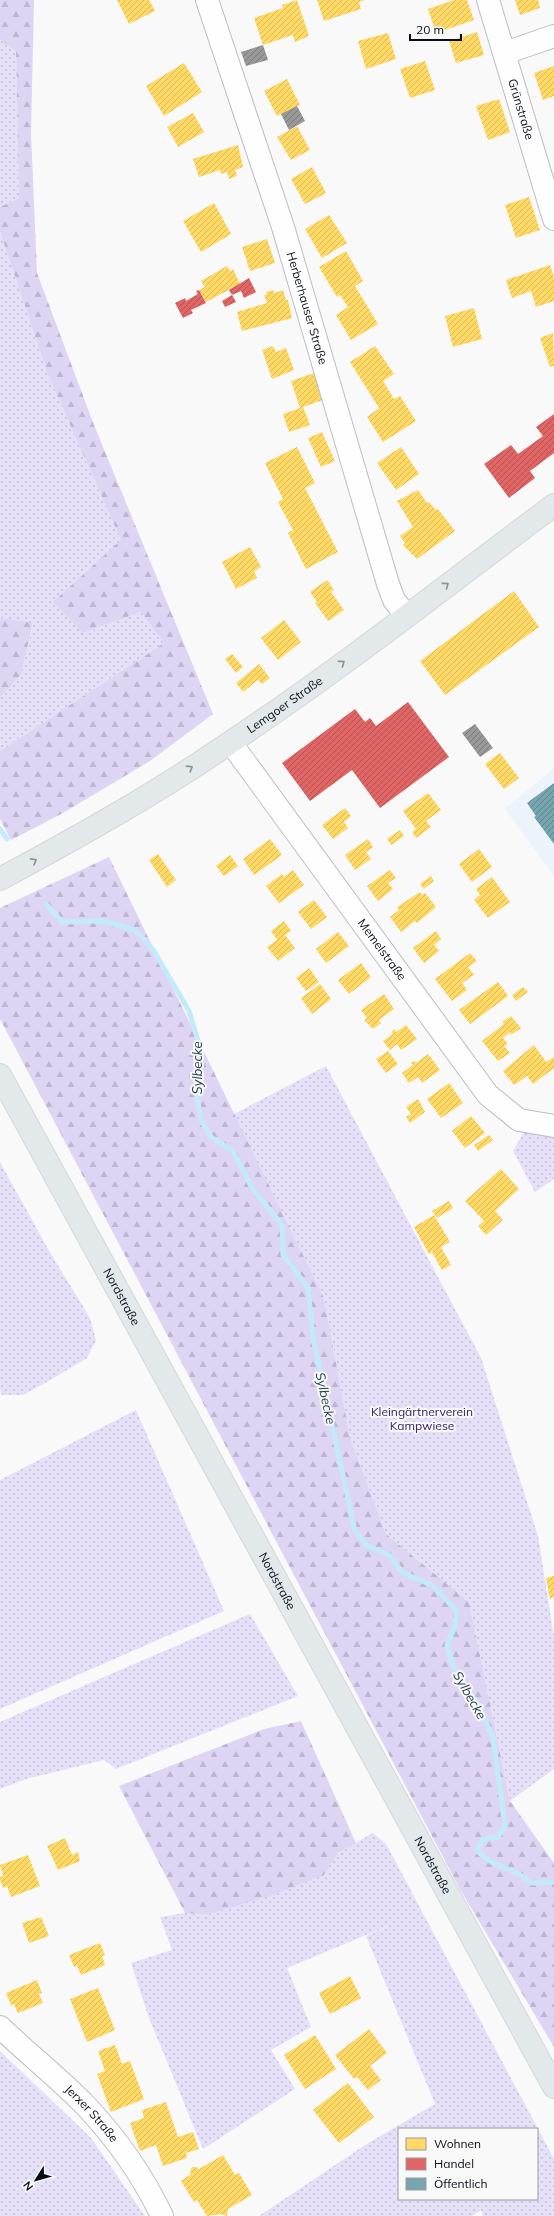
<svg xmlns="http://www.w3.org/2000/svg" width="554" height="2216" font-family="Mulish,sans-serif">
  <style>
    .built { fill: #edf3fb }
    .green { fill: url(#green-dots); fill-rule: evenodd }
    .forest { fill: url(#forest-firs) }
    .homes { fill: url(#homes-hatch) }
    .shops { fill: url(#shops-hatch) }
    .public { fill: url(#public-hatch) }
    .industry { fill: url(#industry-hatch) }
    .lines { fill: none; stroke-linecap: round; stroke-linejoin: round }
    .stream { stroke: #c3eaf9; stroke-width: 5 }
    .minor-casing { stroke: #babdc2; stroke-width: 24 }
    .major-casing { stroke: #d5d6d7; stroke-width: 24 }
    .minor { stroke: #fefefe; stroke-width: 22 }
    .major { stroke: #e3e8eb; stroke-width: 22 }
    .oneway { stroke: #8b9096 }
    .labels { text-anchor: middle; stroke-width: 4; stroke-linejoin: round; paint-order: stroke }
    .street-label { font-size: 12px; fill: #070d17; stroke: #f9f9f9 }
    .park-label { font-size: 12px; fill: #382061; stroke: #f9f9f9 }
    .water-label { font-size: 13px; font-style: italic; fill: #183a45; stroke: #f9f9f9 }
  </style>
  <defs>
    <pattern id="green-dots" width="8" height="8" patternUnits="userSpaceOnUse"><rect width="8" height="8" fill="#e5dff8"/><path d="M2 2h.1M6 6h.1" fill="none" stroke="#c3bed4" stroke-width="1.8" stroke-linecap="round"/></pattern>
    <pattern id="forest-firs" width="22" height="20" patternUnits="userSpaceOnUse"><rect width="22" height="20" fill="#ded5f5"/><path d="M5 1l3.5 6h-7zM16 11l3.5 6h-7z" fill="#bdb6d1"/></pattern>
    <pattern id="homes-hatch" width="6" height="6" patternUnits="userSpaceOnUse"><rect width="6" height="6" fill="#ffd966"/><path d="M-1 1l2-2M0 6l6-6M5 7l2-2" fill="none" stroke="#d9b958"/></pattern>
    <pattern id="shops-hatch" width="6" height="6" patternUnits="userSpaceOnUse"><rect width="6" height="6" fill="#e06666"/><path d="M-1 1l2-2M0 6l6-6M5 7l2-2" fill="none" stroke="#b45253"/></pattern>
    <pattern id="public-hatch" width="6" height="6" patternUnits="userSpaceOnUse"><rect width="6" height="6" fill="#76a5af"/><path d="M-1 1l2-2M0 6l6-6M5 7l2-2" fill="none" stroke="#5f858d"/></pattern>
    <pattern id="industry-hatch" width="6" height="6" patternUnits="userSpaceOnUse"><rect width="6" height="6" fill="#999"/><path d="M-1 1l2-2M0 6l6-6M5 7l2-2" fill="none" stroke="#7b7b7c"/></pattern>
  </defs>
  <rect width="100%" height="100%" fill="#f9f9f9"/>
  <path class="built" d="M 554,768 L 554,876 L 505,809 Z"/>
  <g class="green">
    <path d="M 0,39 L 16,52 L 19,198 L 0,207 Z"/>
    <path d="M 0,232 L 48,375 L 121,540 L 83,633 L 141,612 L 164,643 L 0,751 L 0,698 L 21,675 L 33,624 L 0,618 Z"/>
    <path d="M 326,1066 L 481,1358 L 538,1536 L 554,1637 L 554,1769 L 510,1801 L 469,1602 L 386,1534 L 350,1438 L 324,1298 L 234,1114 Z"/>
    <path d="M 524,1132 L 554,1132 L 554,1179 L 535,1192 L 513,1151 Z"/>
    <path d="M 0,1162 L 48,1249 L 90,1318 L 96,1340 L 87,1358 L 52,1379 L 23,1395 L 2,1395 L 0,1389 Z"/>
    <path d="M 136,1410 L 224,1611 L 0,1709 L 0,1480 Z"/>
    <path d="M 250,1614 L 298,1696 L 116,1769 L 104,1760 L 26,1779 L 0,1789 L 0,1722 Z"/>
    <path d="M 373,1833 L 386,1844 L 554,2159 L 554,2216 L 483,2216 L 481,2210 L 472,2216 L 259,2216 L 365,2145 L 435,2104 L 366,1936 L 395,1923 L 287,1968 L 311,2027 L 271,2050 L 295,2089 L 203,2149 L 149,2018 L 131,1963 L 172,1950 L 160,1917 L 185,1913 L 205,1915 L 326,1871 L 338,1853 ZM 399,2129 L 537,2129 L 537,2199 L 399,2199 Z"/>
    <path d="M 0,2051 L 91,2138 L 145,2216 L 0,2216 Z"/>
  </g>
  <g class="forest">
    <path d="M 0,0 L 34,0 L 31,133 L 37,273 L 94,425 L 213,714 L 150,761 L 63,813 L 11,840 L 0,819 L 0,751 L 164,643 L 141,612 L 83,633 L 53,602 L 121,540 L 48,375 L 0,232 L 0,207 L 19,198 L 16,52 L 0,39 Z"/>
    <path d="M 0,618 L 33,623 L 21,675 L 0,698 Z"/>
    <path d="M 109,857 L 324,1298 L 350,1438 L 386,1534 L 469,1602 L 510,1801 L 554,1863 L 554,2047 L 461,1891 L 0,1019 L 0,908 Z"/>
    <path d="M 301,1721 L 356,1843 L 338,1853 L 324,1875 L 269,1896 L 205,1915 L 185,1913 L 119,1786 L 264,1729 Z"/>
  </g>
  <g class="homes">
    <path d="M 117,0 L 149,0 L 155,11 L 129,24 Z"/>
    <path d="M 297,0 L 309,36 L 295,42 L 293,35 L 263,45 L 254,18 L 283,8 L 282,5 Z"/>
    <path d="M 317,0 L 365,0 L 359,2 L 361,9 L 324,21 Z"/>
    <path d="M 454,0 L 467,0 L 474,20 L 436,33 L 428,9 Z"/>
    <path d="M 515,0 L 538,0 L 540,8 L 520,15 Z"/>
    <path d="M 477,32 L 484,55 L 456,63 L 449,41 Z"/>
    <path d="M 388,33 L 396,59 L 366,69 L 358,41 Z"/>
    <path d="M 425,61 L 435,90 L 410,98 L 400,69 Z"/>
    <path d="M 184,63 L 202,92 L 164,116 L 146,86 Z"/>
    <path d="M 554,66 L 554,96 L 543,100 L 534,73 Z"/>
    <path d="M 287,79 L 300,105 L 277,116 L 264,91 Z"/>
    <path d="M 499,99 L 510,132 L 488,140 L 476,106 Z"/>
    <path d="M 193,113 L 204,132 L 178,147 L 167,127 Z"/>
    <path d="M 297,126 L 310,150 L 291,160 L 277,137 Z"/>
    <path d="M 238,145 L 243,167 L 235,170 L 237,176 L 229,179 L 227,172 L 221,174 L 220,170 L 199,177 L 193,159 Z"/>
    <path d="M 312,167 L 326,193 L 305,204 L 291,179 Z"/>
    <path d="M 529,197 L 540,230 L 516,238 L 505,205 Z"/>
    <path d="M 214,203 L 231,234 L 201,252 L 183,221 Z"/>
    <path d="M 329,215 L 347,243 L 322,258 L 305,229 Z"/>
    <path d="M 267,239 L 275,263 L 250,271 L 242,247 Z"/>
    <path d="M 346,251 L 363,281 L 355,286 L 378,324 L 351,340 L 336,315 L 348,307 L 340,295 L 337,297 L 319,267 Z"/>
    <path d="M 550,265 L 554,278 L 554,301 L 536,307 L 531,291 L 512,298 L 506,280 Z"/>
    <path d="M 227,266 L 230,271 L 233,269 L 240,284 L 206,302 L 199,290 L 205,287 L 201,281 Z"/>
    <path d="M 273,290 L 274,293 L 283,290 L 286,300 L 288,300 L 292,318 L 242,331 L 237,312 L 267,303 L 264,295 L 267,295 L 266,292 Z"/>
    <path d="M 474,308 L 482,339 L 453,347 L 445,316 Z"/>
    <path d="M 553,333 L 554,366 L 550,367 L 540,338 Z"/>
    <path d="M 273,346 L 276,352 L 286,348 L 294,370 L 272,379 L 262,350 Z"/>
    <path d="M 375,346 L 394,374 L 383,381 L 394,399 L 400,396 L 416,421 L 383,442 L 367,417 L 379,408 L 350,362 Z"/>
    <path d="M 314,373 L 323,400 L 303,407 L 310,425 L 289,432 L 283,414 L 300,408 L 291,381 Z"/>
    <path d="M 322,432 L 335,461 L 321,467 L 308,438 Z"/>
    <path d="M 297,447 L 315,483 L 305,488 L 338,552 L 306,569 L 288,533 L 293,530 L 278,502 L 283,499 L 265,463 Z"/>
    <path d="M 401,447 L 419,474 L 396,490 L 377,463 Z"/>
    <path d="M 418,490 L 427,503 L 429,502 L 436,510 L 438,509 L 455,531 L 417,559 L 403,545 L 405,543 L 400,536 L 413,527 L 397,501 Z"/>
    <path d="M 250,547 L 261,567 L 254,571 L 257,578 L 236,589 L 222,562 Z"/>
    <path d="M 327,580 L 334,590 L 331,592 L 344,610 L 328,621 L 315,603 L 317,602 L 310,592 Z"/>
    <path d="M 514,591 L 539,627 L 445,695 L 420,661 Z"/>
    <path d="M 284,620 L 301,642 L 278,660 L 261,638 Z"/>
    <path d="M 232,654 L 243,667 L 236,673 L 225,659 Z"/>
    <path d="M 259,664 L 270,678 L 262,684 L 258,680 L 243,692 L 236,683 Z"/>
    <path d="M 500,753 L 519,778 L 504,789 L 485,764 Z"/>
    <path d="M 428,793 L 441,810 L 426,821 L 431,827 L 416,838 L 412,832 L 416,829 L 403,811 Z"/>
    <path d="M 345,808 L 351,816 L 344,822 L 348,828 L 333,839 L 322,825 Z"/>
    <path d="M 400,830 L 404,836 L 391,845 L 387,839 Z"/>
    <path d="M 270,839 L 282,855 L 254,875 L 243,859 Z"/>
    <path d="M 368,839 L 373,847 L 366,852 L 371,859 L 355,870 L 345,855 Z"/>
    <path d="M 479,849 L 492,867 L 472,882 L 459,864 Z"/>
    <path d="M 158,854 L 176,880 L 167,887 L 149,860 Z"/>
    <path d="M 230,855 L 238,866 L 224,876 L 216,866 Z"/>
    <path d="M 293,870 L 304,885 L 279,903 L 266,886 L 282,874 L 284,877 Z"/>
    <path d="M 390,870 L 396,878 L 388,883 L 393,889 L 378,901 L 367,886 Z"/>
    <path d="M 431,876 L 434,881 L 424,889 L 420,884 Z"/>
    <path d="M 492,877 L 510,902 L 488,918 L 474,900 L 480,895 L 476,889 Z"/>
    <path d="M 420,892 L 422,895 L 425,893 L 436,907 L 417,923 L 415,921 L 401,932 L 390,917 L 399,910 L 397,907 Z"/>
    <path d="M 314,900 L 327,917 L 311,929 L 298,912 Z"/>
    <path d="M 284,921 L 291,931 L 285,935 L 295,948 L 278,961 L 267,947 L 277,940 L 271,931 Z"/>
    <path d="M 436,931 L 441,939 L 434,945 L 439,951 L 424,963 L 413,948 Z"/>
    <path d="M 338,932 L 349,946 L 326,963 L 316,949 Z"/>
    <path d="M 470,953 L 477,961 L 468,967 L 474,975 L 462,983 L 467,990 L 452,1001 L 435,979 Z"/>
    <path d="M 361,963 L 371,977 L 349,994 L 338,980 Z"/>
    <path d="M 309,968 L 319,982 L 306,991 L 296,978 Z"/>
    <path d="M 498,982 L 508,996 L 470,1024 L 459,1010 Z"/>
    <path d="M 320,984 L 331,999 L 312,1014 L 301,998 Z"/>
    <path d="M 523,987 L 528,992 L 516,1001 L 512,995 Z"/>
    <path d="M 384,994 L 394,1009 L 379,1020 L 381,1023 L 373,1029 L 364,1020 L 367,1018 L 361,1010 Z"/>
    <path d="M 511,1016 L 521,1028 L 511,1035 L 510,1032 L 503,1038 L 508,1044 L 504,1046 L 510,1053 L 498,1061 L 482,1041 L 504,1024 L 502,1022 Z"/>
    <path d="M 406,1025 L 417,1039 L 401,1050 L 397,1044 L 390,1050 L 383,1041 L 393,1034 L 391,1032 L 395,1029 L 396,1032 Z"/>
    <path d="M 534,1045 L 546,1062 L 554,1057 L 554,1068 L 533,1084 L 527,1076 L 514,1085 L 503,1071 Z"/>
    <path d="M 388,1051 L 398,1064 L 386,1073 L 376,1059 Z"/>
    <path d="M 428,1054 L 440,1070 L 422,1083 L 418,1077 L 409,1083 L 402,1073 L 413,1065 L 411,1063 L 414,1061 L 416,1063 Z"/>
    <path d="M 449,1083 L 463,1103 L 441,1118 L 427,1099 Z"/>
    <path d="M 418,1099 L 425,1112 L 410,1123 L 406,1117 L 411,1114 L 406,1107 Z"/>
    <path d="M 471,1116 L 485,1133 L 465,1148 L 452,1131 Z"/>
    <path d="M 489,1135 L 493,1140 L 478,1151 L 474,1145 Z"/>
    <path d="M 501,1169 L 519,1189 L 495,1211 L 503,1220 L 486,1235 L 478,1226 L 484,1221 L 465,1201 Z"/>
    <path d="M 449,1201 L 453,1208 L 437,1218 L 432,1211 Z"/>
    <path d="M 434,1215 L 450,1242 L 441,1247 L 451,1265 L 442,1270 L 432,1252 L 429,1254 L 414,1227 Z"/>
    <path d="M 554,1576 L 554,1597 L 550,1599 L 546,1578 Z"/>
    <path d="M 65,1838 L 72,1855 L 78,1852 L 80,1861 L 58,1870 L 47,1846 Z"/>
    <path d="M 28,1855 L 40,1886 L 11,1897 L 7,1886 L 3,1888 L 0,1880 L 0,1877 L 3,1876 L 0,1865 Z"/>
    <path d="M 41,1917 L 49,1936 L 29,1943 L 22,1923 Z"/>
    <path d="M 100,1943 L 105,1955 L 102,1956 L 105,1965 L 81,1975 L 77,1966 L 74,1967 L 69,1955 Z"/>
    <path d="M 350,1976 L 361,1998 L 330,2014 L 319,1993 Z"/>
    <path d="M 37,1980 L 42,1993 L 39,1994 L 43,2003 L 18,2013 L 14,2004 L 11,2005 L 6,1993 Z"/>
    <path d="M 98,1988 L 115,2030 L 87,2042 L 70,1999 Z"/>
    <path d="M 369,2029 L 387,2053 L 370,2066 L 381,2080 L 368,2090 L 357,2077 L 354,2079 L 335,2055 Z"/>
    <path d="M 315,2035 L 336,2069 L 305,2089 L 284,2055 Z"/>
    <path d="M 115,2045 L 122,2064 L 130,2061 L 144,2099 L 111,2112 L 97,2074 L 105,2071 L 98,2051 Z"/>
    <path d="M 348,2083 L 374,2117 L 339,2143 L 313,2110 Z"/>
    <path d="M 166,2102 L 178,2137 L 193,2132 L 199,2149 L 186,2153 L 187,2158 L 163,2166 L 156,2145 L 140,2151 L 130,2123 L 144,2118 L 142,2110 Z"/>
    <path d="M 223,2155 L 235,2175 L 239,2173 L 252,2195 L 228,2209 L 227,2216 L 220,2214 L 207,2216 L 197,2200 L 194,2202 L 181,2181 L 191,2174 L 190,2171 L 192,2167 L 196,2167 L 199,2169 Z"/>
  </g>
  <g class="shops">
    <path d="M 249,278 L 256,292 L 244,298 L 241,291 L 232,295 L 236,302 L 225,307 L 222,301 L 232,295 L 229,290 Z"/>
    <path d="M 199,290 L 206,303 L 191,310 L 193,313 L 183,318 L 175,303 L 185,298 L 186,301 L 198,294 L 196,291 Z"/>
    <path d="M 554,414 L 554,453 L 530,471 L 535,478 L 509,498 L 484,464 L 511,445 L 518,454 L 543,436 L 536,427 Z"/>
    <path d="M 408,702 L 449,757 L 380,808 L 352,770 L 310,801 L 282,763 L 355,709 L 365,722 L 370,718 L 376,726 Z"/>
  </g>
  <path class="public" d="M 554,783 L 554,844 L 534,817 L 536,816 L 527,803 Z"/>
  <g class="industry">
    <path d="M 263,45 L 268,60 L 246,66 L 241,52 Z"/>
    <path d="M 297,106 L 305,121 L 289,130 L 281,114 Z"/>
    <path d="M 475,724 L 493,748 L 480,757 L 462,733 Z"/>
  </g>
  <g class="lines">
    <g class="stream">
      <path d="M 0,829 L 7,839"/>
      <path d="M 46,904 L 62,922 L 103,921 L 135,930 L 154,951 L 189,1011 L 199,1044 L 196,1093 L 202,1122 L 211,1137 L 233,1151 L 252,1188 L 282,1225 L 283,1255 L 308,1288 L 313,1338 L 355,1531 L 366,1545 L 389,1555 L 403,1573 L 432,1585 L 457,1611 L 455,1626 L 447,1645 L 453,1666 L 480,1708 L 493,1738 L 505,1826 L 498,1837 L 483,1839 L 477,1850 C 491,1868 515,1867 531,1883 L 554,1882"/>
    </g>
    <g class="minor-casing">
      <g id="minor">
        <path id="s1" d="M 207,0 L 283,227 L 388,584 L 394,600 L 406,615"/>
        <path id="s2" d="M 488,0 L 554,219"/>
        <path d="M 505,53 L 554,36"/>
        <path id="s3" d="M 231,743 L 488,1095 L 519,1120 L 554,1126"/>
        <path id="s4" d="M 0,2027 C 28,2054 59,2078 86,2106 C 116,2138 143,2176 162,2216"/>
      </g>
    </g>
    <g class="major-casing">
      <g id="major">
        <path id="s5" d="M 0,879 C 78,837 157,793 231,742 C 342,668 447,585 554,505"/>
        <path id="s6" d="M 0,1075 L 554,2087"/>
      </g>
    </g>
    <use href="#minor" class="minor"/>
    <use href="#major" class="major"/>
  </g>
  <defs><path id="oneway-chevron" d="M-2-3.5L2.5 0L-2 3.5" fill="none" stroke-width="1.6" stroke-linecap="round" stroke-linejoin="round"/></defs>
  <g class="oneway">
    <use href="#oneway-chevron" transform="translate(446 585) rotate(-37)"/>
    <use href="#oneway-chevron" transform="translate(342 663) rotate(-36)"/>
    <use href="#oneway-chevron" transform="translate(190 768) rotate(-32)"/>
    <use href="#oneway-chevron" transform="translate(34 861) rotate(-29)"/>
  </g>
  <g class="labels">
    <g class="street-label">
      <text dy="4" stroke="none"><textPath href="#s2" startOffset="114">Grünstraße</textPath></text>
      <text dy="4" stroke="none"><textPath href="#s1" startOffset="324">Herberhauser Straße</textPath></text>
      <text dy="4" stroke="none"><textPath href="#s5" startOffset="334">Lemgoer Straße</textPath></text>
      <text dy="4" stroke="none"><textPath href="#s3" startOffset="256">Memelstraße</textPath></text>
      <text dy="4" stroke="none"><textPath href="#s6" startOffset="253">Nordstraße</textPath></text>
      <text dy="4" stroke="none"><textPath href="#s6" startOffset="577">Nordstraße</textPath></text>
      <text dy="4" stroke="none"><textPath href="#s6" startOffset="901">Nordstraße</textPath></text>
      <text dy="4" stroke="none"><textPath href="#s4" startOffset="126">Jerxer Straße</textPath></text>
    </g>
    <g class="park-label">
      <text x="422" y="1416">Kleingärtnerverein<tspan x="422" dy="14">Kampwiese</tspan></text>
    </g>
    <g class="water-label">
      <text transform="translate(197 1068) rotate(-90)" y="5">Sylbecke</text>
      <text transform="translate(326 1398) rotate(78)" y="5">Sylbecke</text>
      <text transform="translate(470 1695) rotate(60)" y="5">Sylbecke</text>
    </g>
  </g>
  <rect x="398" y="2128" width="140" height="72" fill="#f9f9f9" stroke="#989b9f"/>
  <rect x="406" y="2138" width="20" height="12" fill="#ffd966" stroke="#989b9f"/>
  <text x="434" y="2148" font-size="12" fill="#070d17">Wohnen</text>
  <rect x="406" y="2158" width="20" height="12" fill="#e06666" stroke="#989b9f"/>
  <text x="434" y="2168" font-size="12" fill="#070d17">Handel</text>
  <rect x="406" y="2178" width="20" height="12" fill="#76a5af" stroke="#989b9f"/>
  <text x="434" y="2188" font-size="12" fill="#070d17">Öffentlich</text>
  <g transform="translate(36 2180) rotate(233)" stroke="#f9f9f9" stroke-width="3" paint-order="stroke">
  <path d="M0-3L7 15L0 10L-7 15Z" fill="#070d17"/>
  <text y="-6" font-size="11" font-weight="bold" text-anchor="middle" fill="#070d17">N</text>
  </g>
  <path d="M410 34v6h51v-6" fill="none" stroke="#070d17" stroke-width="2"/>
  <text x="416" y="34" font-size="12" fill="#070d17" stroke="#f9f9f9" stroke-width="3" paint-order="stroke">20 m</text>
</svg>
